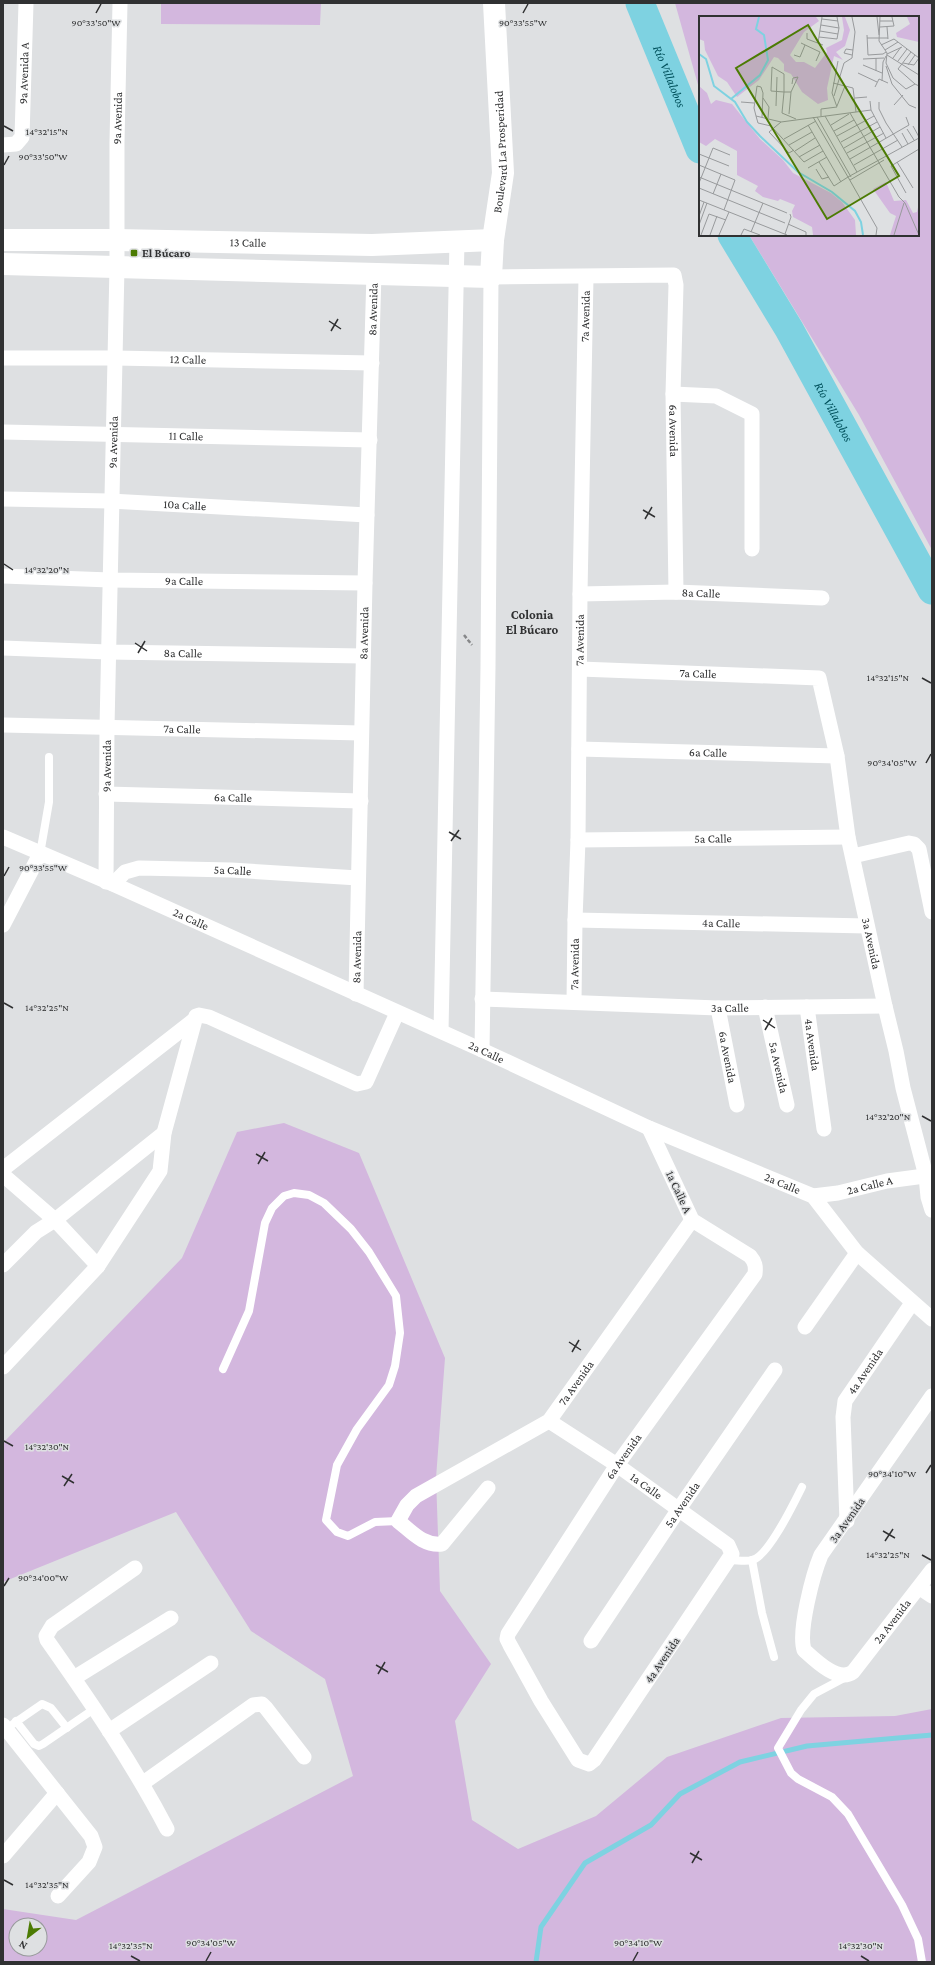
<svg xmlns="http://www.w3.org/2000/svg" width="935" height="1965" font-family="'Crimson Pro',serif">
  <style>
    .green { fill: #d3b7de; fill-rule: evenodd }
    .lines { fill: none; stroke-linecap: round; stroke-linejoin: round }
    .stream { stroke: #7ed2e1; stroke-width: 5 }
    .river { stroke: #7ed2e1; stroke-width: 29 }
    .path { stroke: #868789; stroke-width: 2.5; stroke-dasharray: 4 2; stroke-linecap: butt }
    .service { stroke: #fff; stroke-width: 8 }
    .minor { stroke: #fff; stroke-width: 15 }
    .secondary { stroke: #fff; stroke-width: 22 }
    .ticks { fill: none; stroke: #303132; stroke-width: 1.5 }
    .poi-dot { fill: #4c7b03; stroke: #dee0e2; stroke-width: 1.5 }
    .labels { text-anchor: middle; stroke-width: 3; stroke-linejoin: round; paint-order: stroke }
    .street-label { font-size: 12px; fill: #303132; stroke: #dee0e2 }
    .poi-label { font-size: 12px; font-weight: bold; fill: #303132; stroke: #dee0e2; text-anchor: start }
    .water-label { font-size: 13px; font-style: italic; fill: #01515c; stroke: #dee0e2 }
    .neighbourhood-label { font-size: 13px; font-weight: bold; fill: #303132; stroke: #dee0e2 }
    .inset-river { fill: none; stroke: #7ed2e1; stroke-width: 2 }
    .inset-road { fill: none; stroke: #989a9c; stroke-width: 1 }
    .view { fill: #4c7b03; fill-opacity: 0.15; stroke: #4c7b03; stroke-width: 2 }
    .inset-edge { fill: none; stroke: #303132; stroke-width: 2 }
    .ticks-label { font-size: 10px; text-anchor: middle; fill: #303132; stroke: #dee0e2; stroke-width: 3; stroke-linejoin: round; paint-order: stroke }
  </style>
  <rect width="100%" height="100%" fill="#dee0e2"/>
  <g class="green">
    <path d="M 161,3 L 321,3 L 320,25 L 161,24 Z"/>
    <path d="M 675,3 L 932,3 L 932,550 L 859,415 L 749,235 L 918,235 L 918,17 L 700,17 L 700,92 Z"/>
    <path d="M 284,1123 L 359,1153 L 445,1358 L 436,1478 L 440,1591 L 491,1664 L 455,1721 L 472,1820 L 518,1849 L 596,1816 L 667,1757 L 781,1718 L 895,1716 L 932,1709 L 932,1962 L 3,1962 L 3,1909 L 76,1920 L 353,1776 L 325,1679 L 251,1631 L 176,1512 L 3,1582 L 3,1443 L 182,1258 L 237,1132 ZM 16,1925 L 40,1925 L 40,1949 L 16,1949 Z"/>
  </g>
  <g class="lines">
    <path class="stream" d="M 536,1962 L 541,1927 L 585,1863 L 651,1825 L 680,1794 L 740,1762 L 807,1746 L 932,1735"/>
    <g class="river">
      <path id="s1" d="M 640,3 L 700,149"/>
      <path id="s2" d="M 732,235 L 789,329 L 932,590"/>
    </g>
    <path class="path" d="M 464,635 L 472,645"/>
    <g class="service">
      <path d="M 40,854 L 49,802 L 49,757"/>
      <path d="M 223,1369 L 249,1311 L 265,1223 L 272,1208 L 284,1196 L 294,1193 L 309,1195 L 324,1203 L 351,1229 L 369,1252 L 396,1296 L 400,1333 L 395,1366 L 389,1385 L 357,1429 L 337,1465 L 326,1520 L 337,1532 L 348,1536 L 375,1522 L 398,1521"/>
      <path d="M 730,1560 C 737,1560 746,1562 752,1560 C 768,1557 794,1503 802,1487"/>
      <path d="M 752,1560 L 762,1613 L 774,1657"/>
      <path d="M 846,1677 L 814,1694 L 801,1710 L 778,1748 L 791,1773 L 798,1779 L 832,1797 L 848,1814 L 902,1905 L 918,1939 L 922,1962"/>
      <path d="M 16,1721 L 34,1744 L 39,1746 L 43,1744 L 94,1709"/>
      <path d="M 13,1724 L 42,1704 L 51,1708 L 67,1728"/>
    </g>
    <g class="minor">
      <path id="s3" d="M 3,145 L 16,144 L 22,137 L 26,3"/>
      <path id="s4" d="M 3,358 L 115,358 L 372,363"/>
      <path d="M 673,394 L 716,396 L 752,414 L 752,549"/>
      <path id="s5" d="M 3,432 L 370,440"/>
      <path id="s6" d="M 3,499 L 110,501 L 367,515"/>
      <path id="s7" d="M 3,576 L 110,580 L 365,583"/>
      <path id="s8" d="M 580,594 L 676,592 L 822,598"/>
      <path id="s9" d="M 3,648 L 108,652 L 363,656"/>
      <path id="s10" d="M 580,669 L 819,678 L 837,756 L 848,837 L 885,1006 L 896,1051 L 903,1088 L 926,1176 L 928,1197 L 932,1210"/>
      <path id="s11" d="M 3,725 L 361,733"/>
      <path id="s12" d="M 579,749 L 837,756"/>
      <path id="s13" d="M 106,794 L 361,801"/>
      <path id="s14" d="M 3,837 L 113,884 L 482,1050 L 649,1128 L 813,1196 L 857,1253 L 932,1319"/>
      <path id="s15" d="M 578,840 L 848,837"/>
      <path d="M 853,856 L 909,843 L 914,844 L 919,849 L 932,912"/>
      <path id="s16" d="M 106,882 L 107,727 L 117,267 L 117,142 L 120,3"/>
      <path id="s17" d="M 113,884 L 125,872 L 139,868 L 231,870 L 358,878"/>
      <path id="s18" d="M 575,920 L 867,926"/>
      <path d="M 3,925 L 40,854"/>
      <path id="s19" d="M 356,994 L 365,583 L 374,273"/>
      <path id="s20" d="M 482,999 L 718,1008 L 885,1006"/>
      <path id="s21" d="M 574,1002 L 575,920 L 578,840 L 580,594 L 586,277"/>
      <path id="s22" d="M 765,1007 L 787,1105"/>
      <path id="s23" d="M 807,1007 L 824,1129"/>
      <path id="s24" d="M 718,1008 L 737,1105"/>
      <path d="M 441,1031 L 457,241"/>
      <path id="s25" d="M 482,1050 L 488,667 L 491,277 L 674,275 L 676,285 L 673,394 L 676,592"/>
      <path d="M 3,1169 L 194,1020"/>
      <path d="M 3,1175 L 55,1220 L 98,1266"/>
      <path id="s26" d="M 813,1196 L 838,1193 L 887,1181 L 932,1175"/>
      <path d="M 3,1265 L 36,1232 L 55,1220 L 164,1133"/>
      <path d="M 805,1327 L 857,1253"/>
      <path d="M 3,1367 L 98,1266 L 160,1171 L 164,1133 L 196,1016 L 199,1015 L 209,1017 L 357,1084 L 366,1082 L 397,1013"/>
      <path id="s27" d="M 932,1396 L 821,1555 C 813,1574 798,1631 804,1650 C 815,1660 838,1683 853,1672 L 932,1570"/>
      <path id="s28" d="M 549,1421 L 617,1465 L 728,1545 L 732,1554 L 594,1760 L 589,1764 L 578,1760 L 541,1701 L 510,1645 L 507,1639 L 508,1634 L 617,1465 L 755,1274 C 756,1266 755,1262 750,1256 L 692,1220 L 649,1128"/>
      <path id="s29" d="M 488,1488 L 442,1544 C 423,1546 412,1532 398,1521 L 407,1505 L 416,1496 L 549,1421 L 692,1220"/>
      <path id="s30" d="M 847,1521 L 843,1417 L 845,1401 L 912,1303"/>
      <path d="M 135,1568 L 52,1626 L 46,1636 L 47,1640 C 90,1701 132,1762 167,1829"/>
      <path d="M 920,1588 L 932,1596"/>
      <path id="s31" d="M 591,1641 L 679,1509 L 775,1370"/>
      <path d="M 74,1678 L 171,1618"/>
      <path d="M 3,1725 L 91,1836 L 95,1847 L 89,1862 L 58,1896"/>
      <path d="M 109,1731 L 211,1663"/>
      <path d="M 143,1783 L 253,1705 L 262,1704 L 266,1708 L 304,1757"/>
      <path d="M 3,1856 L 57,1793"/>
    </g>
    <g class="secondary">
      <path id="s32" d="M 3,240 L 116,240 L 372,245 L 493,240"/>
      <path id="s33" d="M 3,264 L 491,277 L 493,240 L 503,173 L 494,3"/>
    </g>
  </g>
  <path class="ticks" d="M 96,13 L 101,4M 523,13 L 528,4M 4,126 L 13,131M 4,165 L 9,156M 329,321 L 341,329M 331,331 L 338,319M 643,510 L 655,517M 645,519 L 652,507M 4,564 L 13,570M 135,643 L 147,651M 138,653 L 145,641M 922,678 L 931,683M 926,763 L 931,754M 449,832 L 461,839M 451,841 L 459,830M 4,876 L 9,867M 4,1003 L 13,1008M 763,1020 L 775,1028M 765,1030 L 772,1018M 922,1116 L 931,1121M 256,1154 L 268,1161M 258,1164 L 265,1152M 569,1342 L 581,1350M 572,1352 L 579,1340M 4,1441 L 13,1446M 926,1473 L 931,1465M 62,1476 L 74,1483M 64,1486 L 72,1474M 883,1531 L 895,1538M 885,1541 L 893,1529M 922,1555 L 931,1560M 4,1586 L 9,1578M 376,1665 L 388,1672M 378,1674 L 385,1662M 690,1853 L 702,1860M 692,1863 L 699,1851M 4,1880 L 13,1885M 131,1956 L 140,1961M 861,1956 L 869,1961M 206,1961 L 211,1952M 633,1961 L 638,1952"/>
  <rect class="poi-dot" x="130" y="249" width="8" height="8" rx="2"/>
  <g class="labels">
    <g class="street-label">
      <text dy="4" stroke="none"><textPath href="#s3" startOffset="86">9a Avenida A</textPath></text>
      <text dy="4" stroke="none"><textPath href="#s16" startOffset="764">9a Avenida</textPath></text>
      <text dy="4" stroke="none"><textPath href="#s33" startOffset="614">Boulevard La Prosperidad</textPath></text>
      <text dy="4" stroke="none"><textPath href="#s32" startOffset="245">13 Calle</textPath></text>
      <text dy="4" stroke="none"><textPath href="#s19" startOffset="685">8a Avenida</textPath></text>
      <text dy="4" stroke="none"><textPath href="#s21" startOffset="686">7a Avenida</textPath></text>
      <text dy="4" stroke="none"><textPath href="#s4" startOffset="185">12 Calle</textPath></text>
      <text dy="4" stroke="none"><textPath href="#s25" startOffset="1112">6a Avenida</textPath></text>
      <text dy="4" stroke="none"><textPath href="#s5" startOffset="183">11 Calle</textPath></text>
      <text dy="4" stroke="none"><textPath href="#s16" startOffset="440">9a Avenida</textPath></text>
      <text dy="4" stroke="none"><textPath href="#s6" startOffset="182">10a Calle</textPath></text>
      <text dy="4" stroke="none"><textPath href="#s7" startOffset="181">9a Calle</textPath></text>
      <text dy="4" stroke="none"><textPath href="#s8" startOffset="121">8a Calle</textPath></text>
      <text dy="4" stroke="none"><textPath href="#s19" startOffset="361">8a Avenida</textPath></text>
      <text dy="4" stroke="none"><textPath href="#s21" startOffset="362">7a Avenida</textPath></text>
      <text dy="4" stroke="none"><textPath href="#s9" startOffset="180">8a Calle</textPath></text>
      <text dy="4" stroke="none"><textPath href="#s10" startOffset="118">7a Calle</textPath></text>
      <text dy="4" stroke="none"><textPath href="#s11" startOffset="179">7a Calle</textPath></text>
      <text dy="4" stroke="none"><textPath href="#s12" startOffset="129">6a Calle</textPath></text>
      <text dy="4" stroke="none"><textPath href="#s16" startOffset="116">9a Avenida</textPath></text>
      <text dy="4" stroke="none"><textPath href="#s13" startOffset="127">6a Calle</textPath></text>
      <text dy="4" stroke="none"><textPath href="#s15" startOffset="135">5a Calle</textPath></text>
      <text dy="4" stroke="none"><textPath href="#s17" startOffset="125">5a Calle</textPath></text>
      <text dy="4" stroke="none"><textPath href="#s14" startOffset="205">2a Calle</textPath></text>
      <text dy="4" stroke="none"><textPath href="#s18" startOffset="146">4a Calle</textPath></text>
      <text dy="4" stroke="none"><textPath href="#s10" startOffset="510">3a Avenida</textPath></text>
      <text dy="4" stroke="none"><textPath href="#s19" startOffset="37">8a Avenida</textPath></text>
      <text dy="4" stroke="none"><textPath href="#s21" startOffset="38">7a Avenida</textPath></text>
      <text dy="4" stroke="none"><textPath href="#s20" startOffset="248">3a Calle</textPath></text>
      <text dy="4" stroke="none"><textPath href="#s23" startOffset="38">4a Avenida</textPath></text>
      <text dy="4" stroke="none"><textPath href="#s14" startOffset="529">2a Calle</textPath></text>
      <text dy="4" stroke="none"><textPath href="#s24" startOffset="50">6a Avenida</textPath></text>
      <text dy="4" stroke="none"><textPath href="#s22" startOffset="62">5a Avenida</textPath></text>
      <text dy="4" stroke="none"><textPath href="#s14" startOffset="853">2a Calle</textPath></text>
      <text dy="4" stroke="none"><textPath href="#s26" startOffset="58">2a Calle A</textPath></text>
      <text transform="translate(679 1192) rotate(65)" y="4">1a Calle A</text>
      <text dy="4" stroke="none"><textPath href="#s30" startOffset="156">4a Avenida</textPath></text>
      <text dy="4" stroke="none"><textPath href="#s29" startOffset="354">7a Avenida</textPath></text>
      <text dy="4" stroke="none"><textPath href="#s28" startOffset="851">6a Avenida</textPath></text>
      <text dy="4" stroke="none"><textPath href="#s28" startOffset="117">1a Calle</textPath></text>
      <text dy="4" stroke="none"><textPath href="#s31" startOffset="164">5a Avenida</textPath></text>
      <text transform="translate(847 1520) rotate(-55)" y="4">3a Avenida</text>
      <text dy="4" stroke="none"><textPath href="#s27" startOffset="413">2a Avenida</textPath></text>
      <text transform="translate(662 1660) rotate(-56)" y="4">4a Avenida</text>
    </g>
    <g class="poi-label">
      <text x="142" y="257">El Búcaro</text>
    </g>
    <g class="water-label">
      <text dy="5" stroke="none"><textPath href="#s1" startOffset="79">Río Villalobos</textPath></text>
      <text dy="5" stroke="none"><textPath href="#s2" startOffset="204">Río Villalobos</textPath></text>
    </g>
    <g class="neighbourhood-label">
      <text x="532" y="619">Colonia<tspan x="532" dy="15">El Búcaro</tspan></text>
    </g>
  </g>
  <g transform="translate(699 16)">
    <rect width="220" height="220" fill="#dee0e2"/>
    <path d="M 0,1 L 117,1 L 120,5 L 105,16 L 91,39 L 97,46 L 105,46 L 116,52 L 128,36 L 127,32 L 143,24 L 145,14 L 143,1 L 146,1 L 151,14 L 146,30 L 137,36 L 144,44 L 135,40 L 128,72 L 129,84 L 119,88 L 103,76 L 92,58 L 85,55 L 85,48 L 79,42 L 75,41 L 60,64 L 38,81 L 28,66 L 19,60 L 6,34 L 5,25 L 0,23 ZM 208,1 L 220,1 L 220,26 L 198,21 L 197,17 L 211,8 ZM 0,70 L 8,77 L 12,88 L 17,84 L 33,88 L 61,123 L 84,144 L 94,157 L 132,177 L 143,186 L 156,204 L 157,219 L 114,219 L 113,211 L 94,201 L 93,195 L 96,189 L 81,183 L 79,185 L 64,181 L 56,175 L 59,170 L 38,159 L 38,135 L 16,123 L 7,130 L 0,126 ZM 187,166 L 195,185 L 207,184 L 214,197 L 218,196 L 220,187 L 220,219 L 191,219 L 197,200 L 191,197 L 174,173 Z" fill="#d3b7de"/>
    <path class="inset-river" d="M 0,38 L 7,43 L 15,70 L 36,86 L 48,106 L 61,120 L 99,156 L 133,176 L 156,195 L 162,206 L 164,219M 32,83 L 61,59 L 69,44 L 65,19 L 57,13 L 60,1"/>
    <path class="inset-road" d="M 178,1 L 180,19M 181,1 L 180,25 L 188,37 L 187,47 L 194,62 L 207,73 L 216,68 L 220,70M 123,3 L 139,5M 181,5 L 194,5M 122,9 L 140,12M 181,11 L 195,10 L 193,1M 188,11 L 189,23M 121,15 L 139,18M 108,17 L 108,23 L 124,29M 168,19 L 169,39 L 184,38 L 187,36M 120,21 L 138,23 L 140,12 L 138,1M 168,22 L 189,22M 102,27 L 121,36 L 117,45M 119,27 L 123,1M 182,29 L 195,23 L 220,42 L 215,49 L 204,47M 186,34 L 199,26M 212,36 L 199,53 L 216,68M 188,38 L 203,31M 95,39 L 101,41 L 106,29M 153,39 L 145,37 L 147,33 L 154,34M 188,39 L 220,59M 177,42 L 177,55M 194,42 L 202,31M 164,43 L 185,42M 199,45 L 208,33M 164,49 L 183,57M 209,49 L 216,39M 187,50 L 193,68 L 210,89 L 217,92M 159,57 L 178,66M 183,65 L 184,46 L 187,40M 134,67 L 154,72 L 157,96M 176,71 L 180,63 L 189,67M 92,76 L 85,76 L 72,75 L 72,74 L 73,51 L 85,58 L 85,76 L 83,97 L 97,103M 135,80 L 145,47 L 153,42 L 156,16 L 153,1M 64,82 L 70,91 L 69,102M 156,82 L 168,81M 171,85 L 172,94 L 187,122M 42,86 L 55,87M 180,86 L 180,93 L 187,107 L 203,131M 195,89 L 204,79M 77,90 L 78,61M 138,90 L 146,70M 151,97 L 200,181 L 206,187 L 220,219M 90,98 L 92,76 L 99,61 L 94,62 L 93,68M 57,100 L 59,107 L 72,110 L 105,146 L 124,135M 122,100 L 122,93 L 138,91 L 133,77 L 139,45M 126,100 L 158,156M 63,101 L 64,77 L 62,71 L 58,70 L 55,92 L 57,100 L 82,106 L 172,94M 114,101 L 149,161 L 135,170 L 120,146M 118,101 L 152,161M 82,106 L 70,116 L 90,137 L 95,134M 109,109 L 142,166M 132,109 L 150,98M 214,110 L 220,121M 208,113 L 215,124M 135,115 L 155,104M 203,117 L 209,128M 138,120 L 175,100M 85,123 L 117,105M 142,126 L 178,106M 90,129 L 113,116M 145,132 L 181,111M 96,135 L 116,122M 148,137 L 185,117M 0,138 L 30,150M 100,141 L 121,129M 151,143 L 210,109 L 207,101M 198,146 L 214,172M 0,149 L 36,164 L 25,194M 155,149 L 199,124M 109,152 L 128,141M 117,153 L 123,163 L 130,161M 0,161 L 88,197M 151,164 L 185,144M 0,167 L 14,132 L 31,139M 0,172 L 86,207M 207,177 L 192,150 L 220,133M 14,178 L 22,158M 0,184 L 88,219M 0,200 L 5,186M 89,208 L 107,216 L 107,219M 0,209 L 8,187M 52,216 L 64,187M 86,218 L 92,201 L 91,198M 2,219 L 10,198 L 27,204M 11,219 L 18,200M 20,219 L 30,196M 42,219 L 45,213 L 61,219M 177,219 L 178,212 L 149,161 L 220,122M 195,219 L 205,187"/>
    <path class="view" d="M 109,9 L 200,160 L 128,203 L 37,52 Z"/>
    <rect width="220" height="220" class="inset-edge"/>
  </g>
  <g class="ticks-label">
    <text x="96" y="26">90°33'50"W</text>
    <text x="523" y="26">90°33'55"W</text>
    <text x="47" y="135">14°32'15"N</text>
    <text x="43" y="160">90°33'50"W</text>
    <text x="47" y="573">14°32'20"N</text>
    <text x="888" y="681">14°32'15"N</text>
    <text x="892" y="766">90°34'05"W</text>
    <text x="43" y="871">90°33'55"W</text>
    <text x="47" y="1011">14°32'25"N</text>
    <text x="888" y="1120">14°32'20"N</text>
    <text x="47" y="1450">14°32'30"N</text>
    <text x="892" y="1477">90°34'10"W</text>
    <text x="888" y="1558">14°32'25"N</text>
    <text x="43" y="1581">90°34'00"W</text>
    <text x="47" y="1888">14°32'35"N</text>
    <text x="211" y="1946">90°34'05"W</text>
    <text x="638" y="1946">90°34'10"W</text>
    <text x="131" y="1949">14°32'35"N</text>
    <text x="861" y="1949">14°32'30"N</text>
  </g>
  <rect width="935" height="1965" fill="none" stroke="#303132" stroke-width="8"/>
  <g transform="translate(28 1937) rotate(211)"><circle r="19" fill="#dee0e2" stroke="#989a9c"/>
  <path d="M0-3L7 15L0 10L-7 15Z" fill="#4c7b03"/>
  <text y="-6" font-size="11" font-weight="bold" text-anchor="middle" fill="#303132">N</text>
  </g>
</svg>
